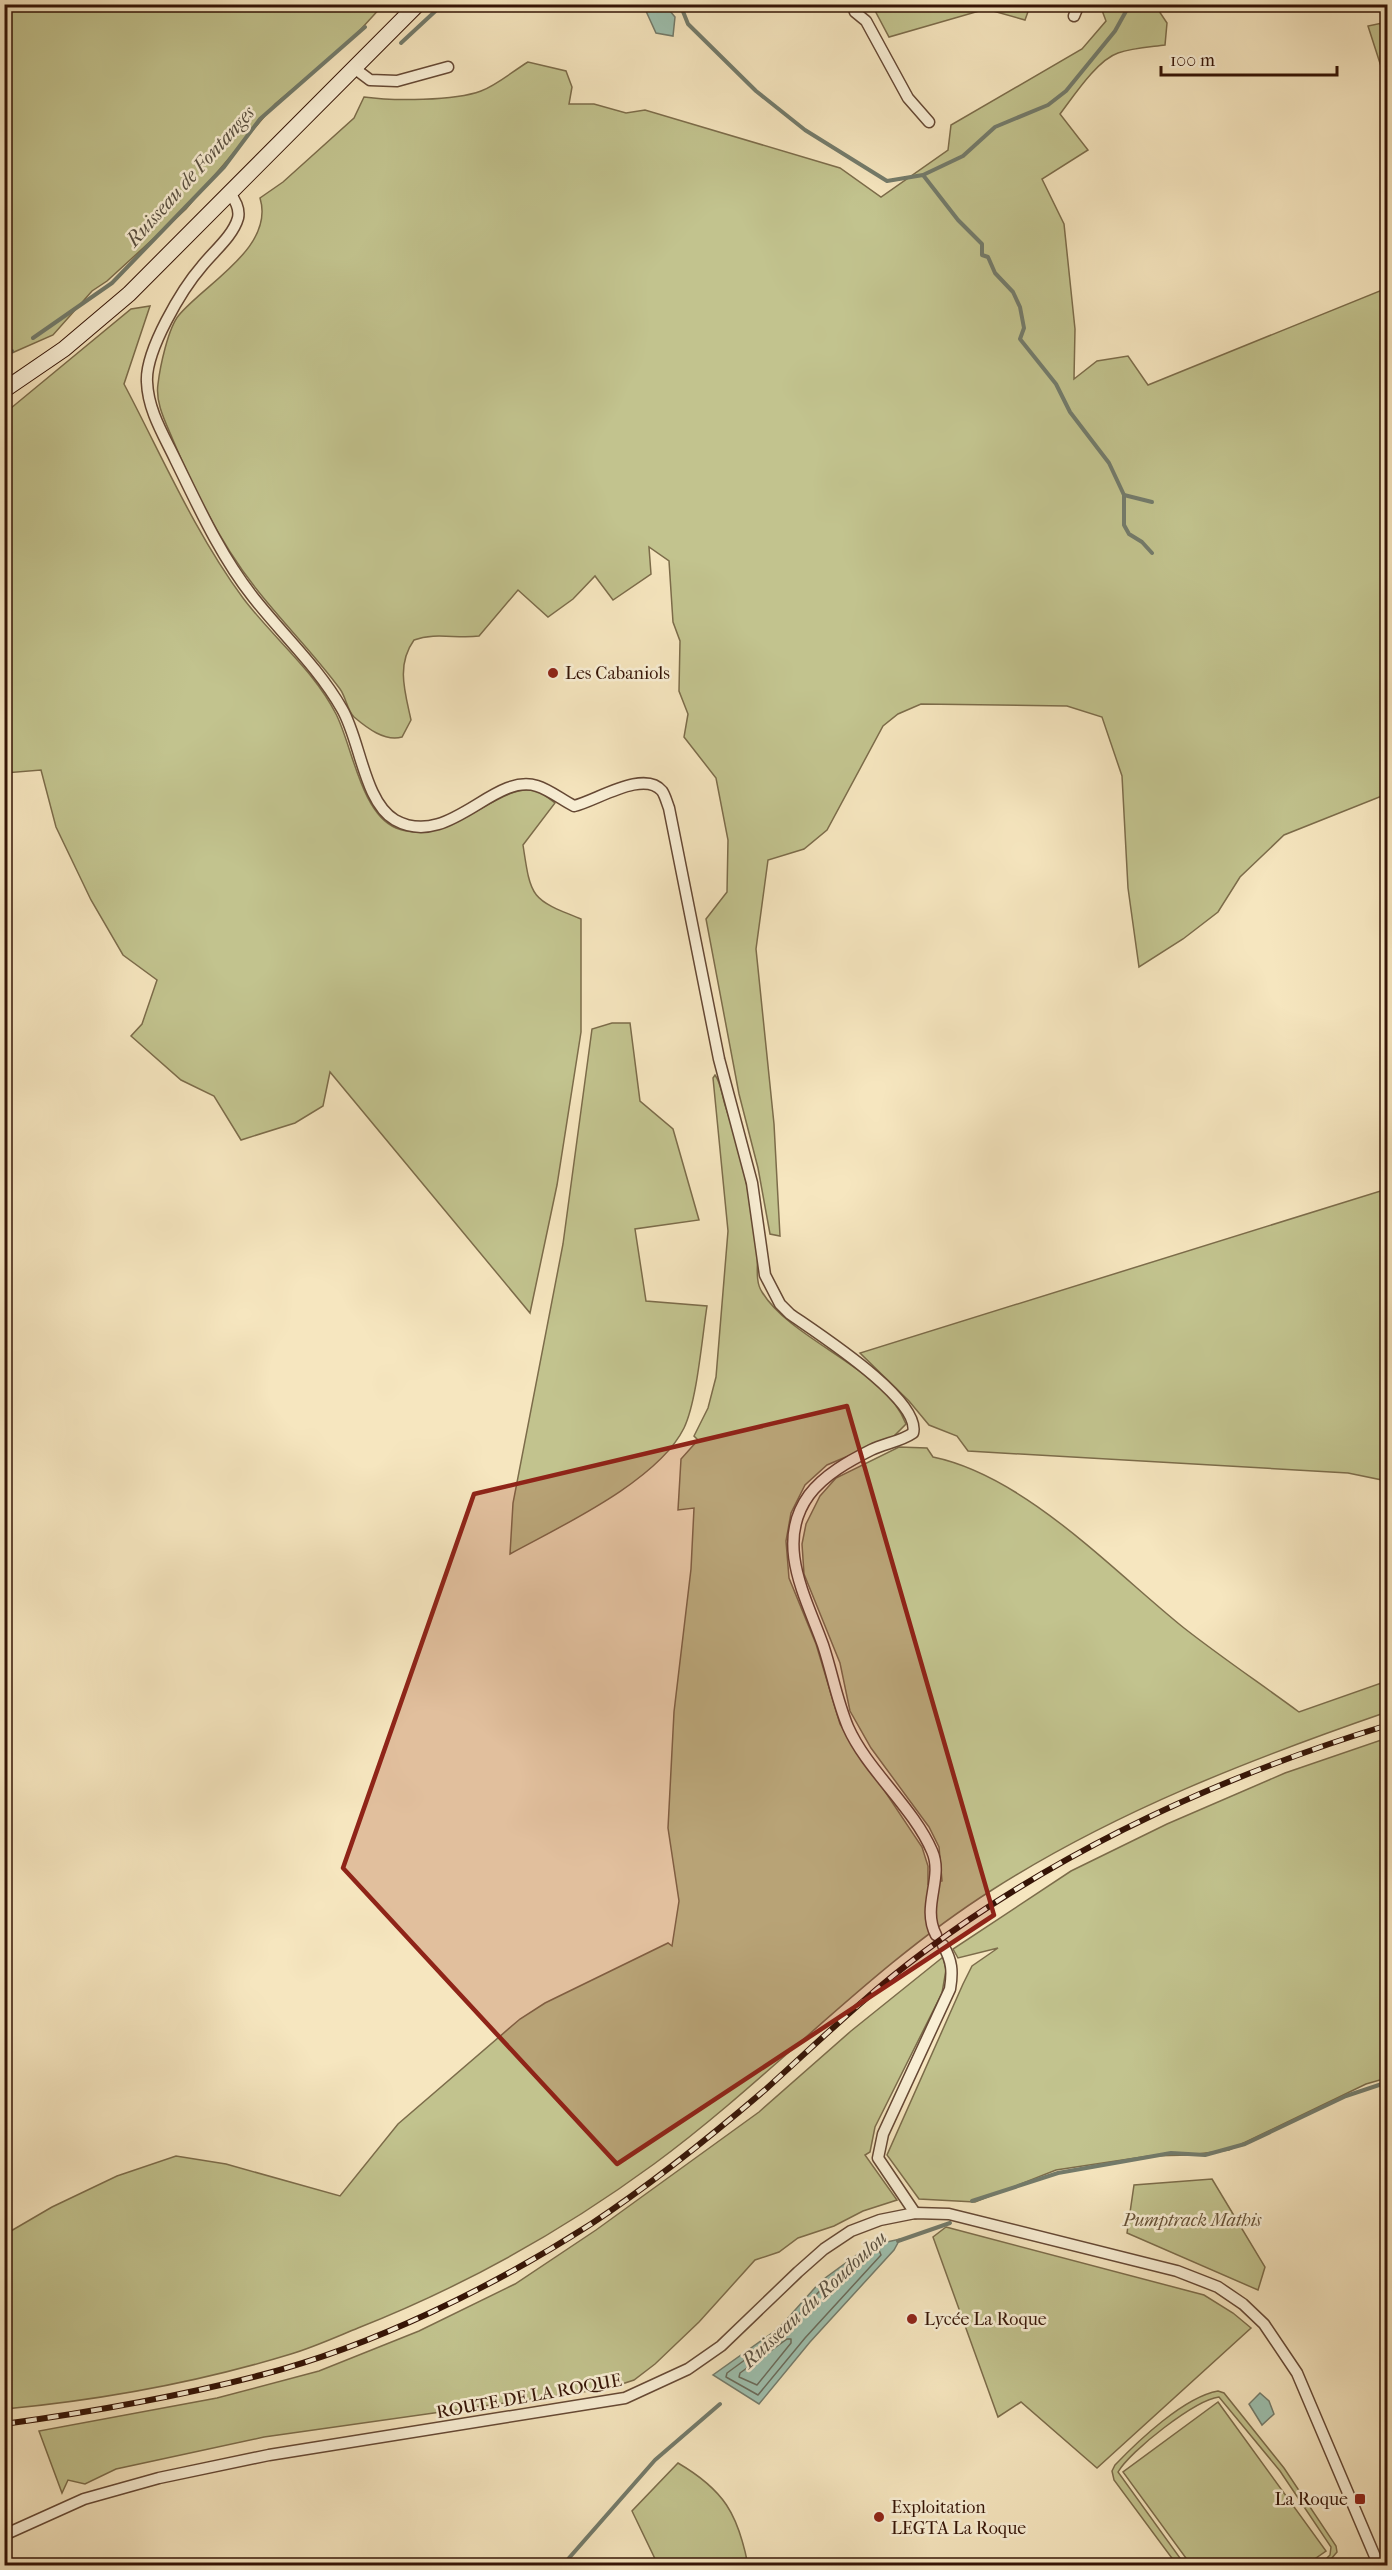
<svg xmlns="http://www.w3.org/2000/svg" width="1392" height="2570" font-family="'IM FELL French Canon',serif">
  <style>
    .green { fill: #c2c38e; stroke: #7c6c4a; stroke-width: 1.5 }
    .water { fill: #9dc0af; stroke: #737b6b; stroke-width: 1.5 }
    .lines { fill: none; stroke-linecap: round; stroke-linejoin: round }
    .shore { stroke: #696a5a; stroke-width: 1.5 }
    .stream { stroke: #737b6b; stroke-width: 4 }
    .minor-casing { stroke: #654834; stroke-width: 13 }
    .secondary-casing { stroke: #351406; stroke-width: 17 }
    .minor { stroke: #f9efd5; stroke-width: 10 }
    .secondary { stroke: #f9efd5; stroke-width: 15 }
    .rail-casing { stroke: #351406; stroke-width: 6 }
    .rail { stroke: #f9efd5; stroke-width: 4; stroke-dasharray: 11; stroke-linecap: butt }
    .marked { fill: #8f2418; fill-opacity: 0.2; stroke: #8f2418; stroke-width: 4.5; stroke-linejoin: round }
    .poi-dot { fill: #8f2418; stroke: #f9efd5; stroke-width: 2 }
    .labels { text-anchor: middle; stroke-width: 5; stroke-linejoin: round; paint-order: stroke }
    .poi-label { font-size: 18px; fill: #351406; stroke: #f9efd5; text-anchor: start }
    .park-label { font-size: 18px; font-style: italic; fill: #665136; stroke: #f9efd5 }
    .street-label { font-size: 18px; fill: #351406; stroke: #f9efd5 }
    .water-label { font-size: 20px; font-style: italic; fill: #595041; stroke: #f9efd5 }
  </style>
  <rect width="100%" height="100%" fill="#f6e6bf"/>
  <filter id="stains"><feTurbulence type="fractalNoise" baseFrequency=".00333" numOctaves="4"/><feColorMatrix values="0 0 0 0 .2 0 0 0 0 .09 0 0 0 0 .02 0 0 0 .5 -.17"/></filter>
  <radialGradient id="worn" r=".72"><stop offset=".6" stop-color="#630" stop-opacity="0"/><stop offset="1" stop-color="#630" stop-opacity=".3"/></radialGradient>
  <g class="green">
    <path d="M 4,5 L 5,4 L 383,5 L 351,40 L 275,104 L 186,209 L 107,281 L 92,291 L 53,335 L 5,356 Z"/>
    <path d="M 1019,5 L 1029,9 L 1025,20 L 986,9 L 889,37 L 872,5 Z"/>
    <path d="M 1100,5 L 1155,5 L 1167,23 L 1165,45 C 1150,47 1132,48 1118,53 C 1097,60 1073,97 1060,114 L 1088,150 L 1042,179 L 1064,224 L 1075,329 L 1074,379 L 1097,361 L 1128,356 L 1148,385 L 1387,288 L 1387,794 L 1284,835 L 1240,877 L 1218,912 L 1183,939 L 1139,967 L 1128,888 L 1122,776 L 1102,717 L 1067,706 L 921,704 L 898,714 L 883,726 L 827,830 L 804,849 L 768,860 L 756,949 L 774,1124 L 780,1236 L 770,1234 L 758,1168 L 739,1094 L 706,919 L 727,892 L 728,840 L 716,778 L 684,737 L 688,714 L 679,691 L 680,641 L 673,622 L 669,561 L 649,547 L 651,574 L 613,600 L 595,576 L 573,599 L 548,617 L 518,590 L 479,636 C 457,639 435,632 414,640 C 396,665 405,692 411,720 L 402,737 C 385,742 367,728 354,717 C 347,710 346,697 340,689 C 315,655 284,624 258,591 C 224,549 194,490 173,440 C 166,423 155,403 158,384 C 160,367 168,328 179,315 C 206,283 275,247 260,198 L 283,182 L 354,118 L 364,97 C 393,101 454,101 481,91 C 497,85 513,71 528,62 L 566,71 L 572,87 L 569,104 L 594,104 L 626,113 L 645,110 L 840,168 L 881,197 L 948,150 L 951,125 L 1082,49 L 1106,21 Z"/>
    <path d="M 1387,22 L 1388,22 L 1387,85 L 1368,26 Z"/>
    <path d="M 150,306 L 124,384 C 162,456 195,533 243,598 C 273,638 314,670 336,714 C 352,745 361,814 396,828 C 450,850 503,776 540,792 C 545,795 550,799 555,803 L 523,845 C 531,899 531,899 581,919 L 581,1032 L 557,1185 L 530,1313 L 330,1072 L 323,1106 L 295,1123 L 241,1140 L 214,1096 L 181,1080 L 131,1036 L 142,1024 L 157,980 L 123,955 L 91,900 L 56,827 L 41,770 L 5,773 L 5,413 L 131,309 Z"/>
    <path d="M 612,1023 L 630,1023 L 640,1101 L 673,1129 L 699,1220 L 635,1229 L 646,1301 L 707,1306 C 702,1338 697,1401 684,1428 C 658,1481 561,1526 510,1554 L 513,1503 L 563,1244 L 592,1029 Z"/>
    <path d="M 715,1075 C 721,1083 722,1095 725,1105 C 741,1152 751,1198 757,1248 C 759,1262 754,1280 762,1292 C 792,1341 886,1369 906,1424 L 893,1437 L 827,1465 L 805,1485 L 791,1513 L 786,1541 L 789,1578 L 816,1644 L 840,1724 L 922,1847 L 928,1866 L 928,1884 L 942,1881 L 939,1847 L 929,1827 L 871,1748 L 850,1711 L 840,1663 L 804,1574 L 802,1544 L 806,1524 L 820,1496 L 836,1478 L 899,1447 L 927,1448 L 933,1457 C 1025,1476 1112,1570 1184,1628 C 1221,1657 1261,1684 1299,1712 L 1387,1681 L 1387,1712 C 1251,1759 1114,1812 992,1890 C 869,1968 771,2078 654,2164 C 564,2230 462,2287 358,2328 C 336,2337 314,2347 291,2354 C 199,2382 100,2400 5,2409 L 4,2235 L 52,2207 L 117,2176 L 176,2156 L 226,2164 L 340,2196 L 398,2124 L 520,2019 L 545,2003 L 668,1943 L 672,1946 L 679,1901 L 668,1828 L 674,1712 L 691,1569 L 694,1508 L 678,1510 L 681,1459 L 698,1440 L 694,1436 L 708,1408 L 716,1377 L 728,1231 L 713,1078 Z"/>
    <path d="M 1387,1189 L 1387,1481 L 1348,1473 L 968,1451 L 957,1436 L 929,1425 L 909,1401 L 860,1353 Z"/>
    <path d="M 1387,1738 L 1387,2078 L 1366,2084 L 1229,2150 L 1190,2155 L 1149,2156 L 1056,2170 L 975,2202 L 919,2199 L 887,2155 L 963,1984 L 972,1966 L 998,1948 L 958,1958 L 953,1949 L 1071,1871 L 1167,1824 L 1285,1773 Z"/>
    <path d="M 943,1957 L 946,1970 L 942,1993 L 875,2127 L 870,2152 L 865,2155 L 897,2200 L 863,2211 L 834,2226 L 798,2238 L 779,2252 L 755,2260 L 699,2322 L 655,2364 L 634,2380 L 610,2388 L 264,2437 L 116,2469 L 85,2484 L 68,2480 L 62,2493 L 39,2431 L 217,2398 L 319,2371 L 419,2331 L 515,2284 L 596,2230 L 759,2112 L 851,2031 Z"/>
    <path d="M 1212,2179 L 1265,2267 L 1258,2290 L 1127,2233 L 1134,2185 Z"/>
    <path d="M 946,2227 L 1204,2295 L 1233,2313 L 1251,2328 L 1097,2468 L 1021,2402 L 998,2417 L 933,2237 Z"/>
    <path d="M 1218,2391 L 1224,2393 L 1284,2468 L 1336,2546 L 1337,2552 L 1326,2565 L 1320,2565 L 1330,2555 L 1331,2547 L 1280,2471 L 1219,2397 C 1195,2400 1130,2451 1118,2472 L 1185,2565 L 1177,2565 L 1114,2480 L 1112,2471 L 1115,2465 C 1138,2441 1184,2397 1218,2391 Z"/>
    <path d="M 1218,2402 L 1326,2551 L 1306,2565 L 1191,2565 L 1123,2472 Z"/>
    <path d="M 678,2463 C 724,2490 738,2514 748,2565 L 658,2565 L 632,2511 Z"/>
  </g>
  <g class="water">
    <path d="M 649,5 L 665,5 L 675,17 L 673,36 L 656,33 L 645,9 Z"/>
    <path d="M 900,2239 L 894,2250 L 810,2342 L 759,2404 L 713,2375 L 779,2328 L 821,2281 L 869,2246 Z"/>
    <path d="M 1260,2393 L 1269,2401 L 1274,2414 L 1262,2425 L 1249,2404 Z"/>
  </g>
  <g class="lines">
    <g class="shore">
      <path d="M 879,2250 L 881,2255 L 805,2338 L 758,2395 L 726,2377 L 727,2373 L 783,2332 L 825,2285 L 871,2252 Z"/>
      <path d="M 787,2339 L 791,2339 L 791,2343 L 757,2385 L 739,2377 L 740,2373 Z"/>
    </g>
    <g class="stream">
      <path d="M 680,4 L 688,24 L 756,91 L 805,130 L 887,181 L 923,175 L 963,156 L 995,127 L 1048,105 L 1066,91 L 1115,31 L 1130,4"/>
      <path d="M 401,43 L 443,4"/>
      <path d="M 923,175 L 958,220 L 982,244 L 982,255 L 988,257 L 995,273 L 1013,292 L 1020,307 L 1024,328 L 1020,339 L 1056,384 L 1070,412 L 1109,463 L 1124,495 L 1124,525 L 1129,534 L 1142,542 L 1152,553"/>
      <path d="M 33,338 L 112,283 L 224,167 L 260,119 L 365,27"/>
      <path d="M 4,351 L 12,351"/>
      <path d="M 1124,495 L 1152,502"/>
      <path d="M 972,2201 L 1058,2173 L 1171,2153 L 1205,2155 L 1245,2144 L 1346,2096 L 1388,2082"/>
      <path d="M 898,2241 L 950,2223"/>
      <path d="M 562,2566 L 655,2460 L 720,2404"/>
    </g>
    <g class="minor-casing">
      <g id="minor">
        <path d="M 852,4 L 855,12 L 866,21 L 908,98 L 929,122"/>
        <path d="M 1074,16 L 1079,4"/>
        <path d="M 354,68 L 370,80 L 397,81 L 448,67"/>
        <path d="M 229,193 C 235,199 240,209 238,218 C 233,236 213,252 202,266 C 182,289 145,351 147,382 C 148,410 163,434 175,459 C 198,506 220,555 253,597 C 282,634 318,667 342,709 C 360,739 364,802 395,820 C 449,850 493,772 537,786 C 550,790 562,800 574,806 C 596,801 644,769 662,791 C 665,795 667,803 669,808 L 719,1059 L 752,1183 L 765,1275 L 780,1304 L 790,1314 C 817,1333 922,1400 913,1433 C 900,1442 885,1443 871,1450 C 849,1461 824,1475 809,1495 C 774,1543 806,1597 823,1645 C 832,1672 837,1701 848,1727 C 867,1770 913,1807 932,1851 C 944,1878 921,1906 936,1935"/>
        <path d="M 915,2213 L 878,2158 L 883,2134 L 950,1989 C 953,1971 952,1961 943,1945"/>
        <path d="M 4,2535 L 84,2499 L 159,2478 L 269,2455 L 625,2398 L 688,2369 L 721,2346 L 798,2272 L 824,2249 L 851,2231 L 880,2220 L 915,2213 L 949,2214 L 1177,2271 L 1218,2287 L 1243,2304 L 1264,2324 L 1297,2373 L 1379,2566"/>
      </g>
    </g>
    <g class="secondary-casing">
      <path id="secondary" d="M 4,390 L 64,349 L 129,294 L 418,4"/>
    </g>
    <use href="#minor" class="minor"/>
    <use href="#secondary" class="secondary"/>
    <g class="rail-casing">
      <path id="rail" d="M 4,2424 C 91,2412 176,2397 261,2375 C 373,2346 493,2287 591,2224 C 653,2183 710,2137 766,2089 C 817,2043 866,1995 921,1954 C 1061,1849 1221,1776 1388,1725"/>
    </g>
    <use href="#rail" class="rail"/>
  </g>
  <path class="marked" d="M 847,1406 L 994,1915 L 617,2164 L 343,1868 L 474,1494 Z"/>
  <g class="poi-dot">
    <circle cx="553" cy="673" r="6"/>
    <circle cx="912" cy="2319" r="6"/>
    <rect x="1354" y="2493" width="12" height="12" rx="3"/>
    <circle cx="879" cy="2517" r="6"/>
  </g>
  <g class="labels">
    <g class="poi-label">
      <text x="565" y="679">Les Cabaniols</text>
      <text x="924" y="2325">Lycée La Roque</text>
      <text x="1348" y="2505" text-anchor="end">La Roque</text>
      <text x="891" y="2513">Exploitation<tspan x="891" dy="21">LEGTA La Roque</tspan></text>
    </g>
    <g class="park-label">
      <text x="1192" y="2226">Pumptrack Mathis</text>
    </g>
    <g class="street-label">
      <text transform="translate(529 2396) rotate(-10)" y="6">ROUTE DE LA ROQUE</text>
    </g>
    <g class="water-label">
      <text transform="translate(190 176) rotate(-48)" y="7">Ruisseau de Fontanges</text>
      <text transform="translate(814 2299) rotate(-43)" y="7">Ruisseau du Roudoulou</text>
    </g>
  </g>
  <rect width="1392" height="2570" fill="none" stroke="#f6e6bf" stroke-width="24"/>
  <rect x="6" y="6" width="1380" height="2558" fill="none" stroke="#351406" stroke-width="3"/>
  <rect x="12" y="12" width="1368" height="2546" fill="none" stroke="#351406" stroke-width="1.5"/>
  <path d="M1161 66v9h176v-9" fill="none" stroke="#351406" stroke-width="3"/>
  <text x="1170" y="66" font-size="18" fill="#351406" stroke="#f9efd5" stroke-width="4.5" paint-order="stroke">100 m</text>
  <rect width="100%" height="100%" filter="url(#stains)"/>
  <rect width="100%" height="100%" fill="url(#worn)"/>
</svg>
